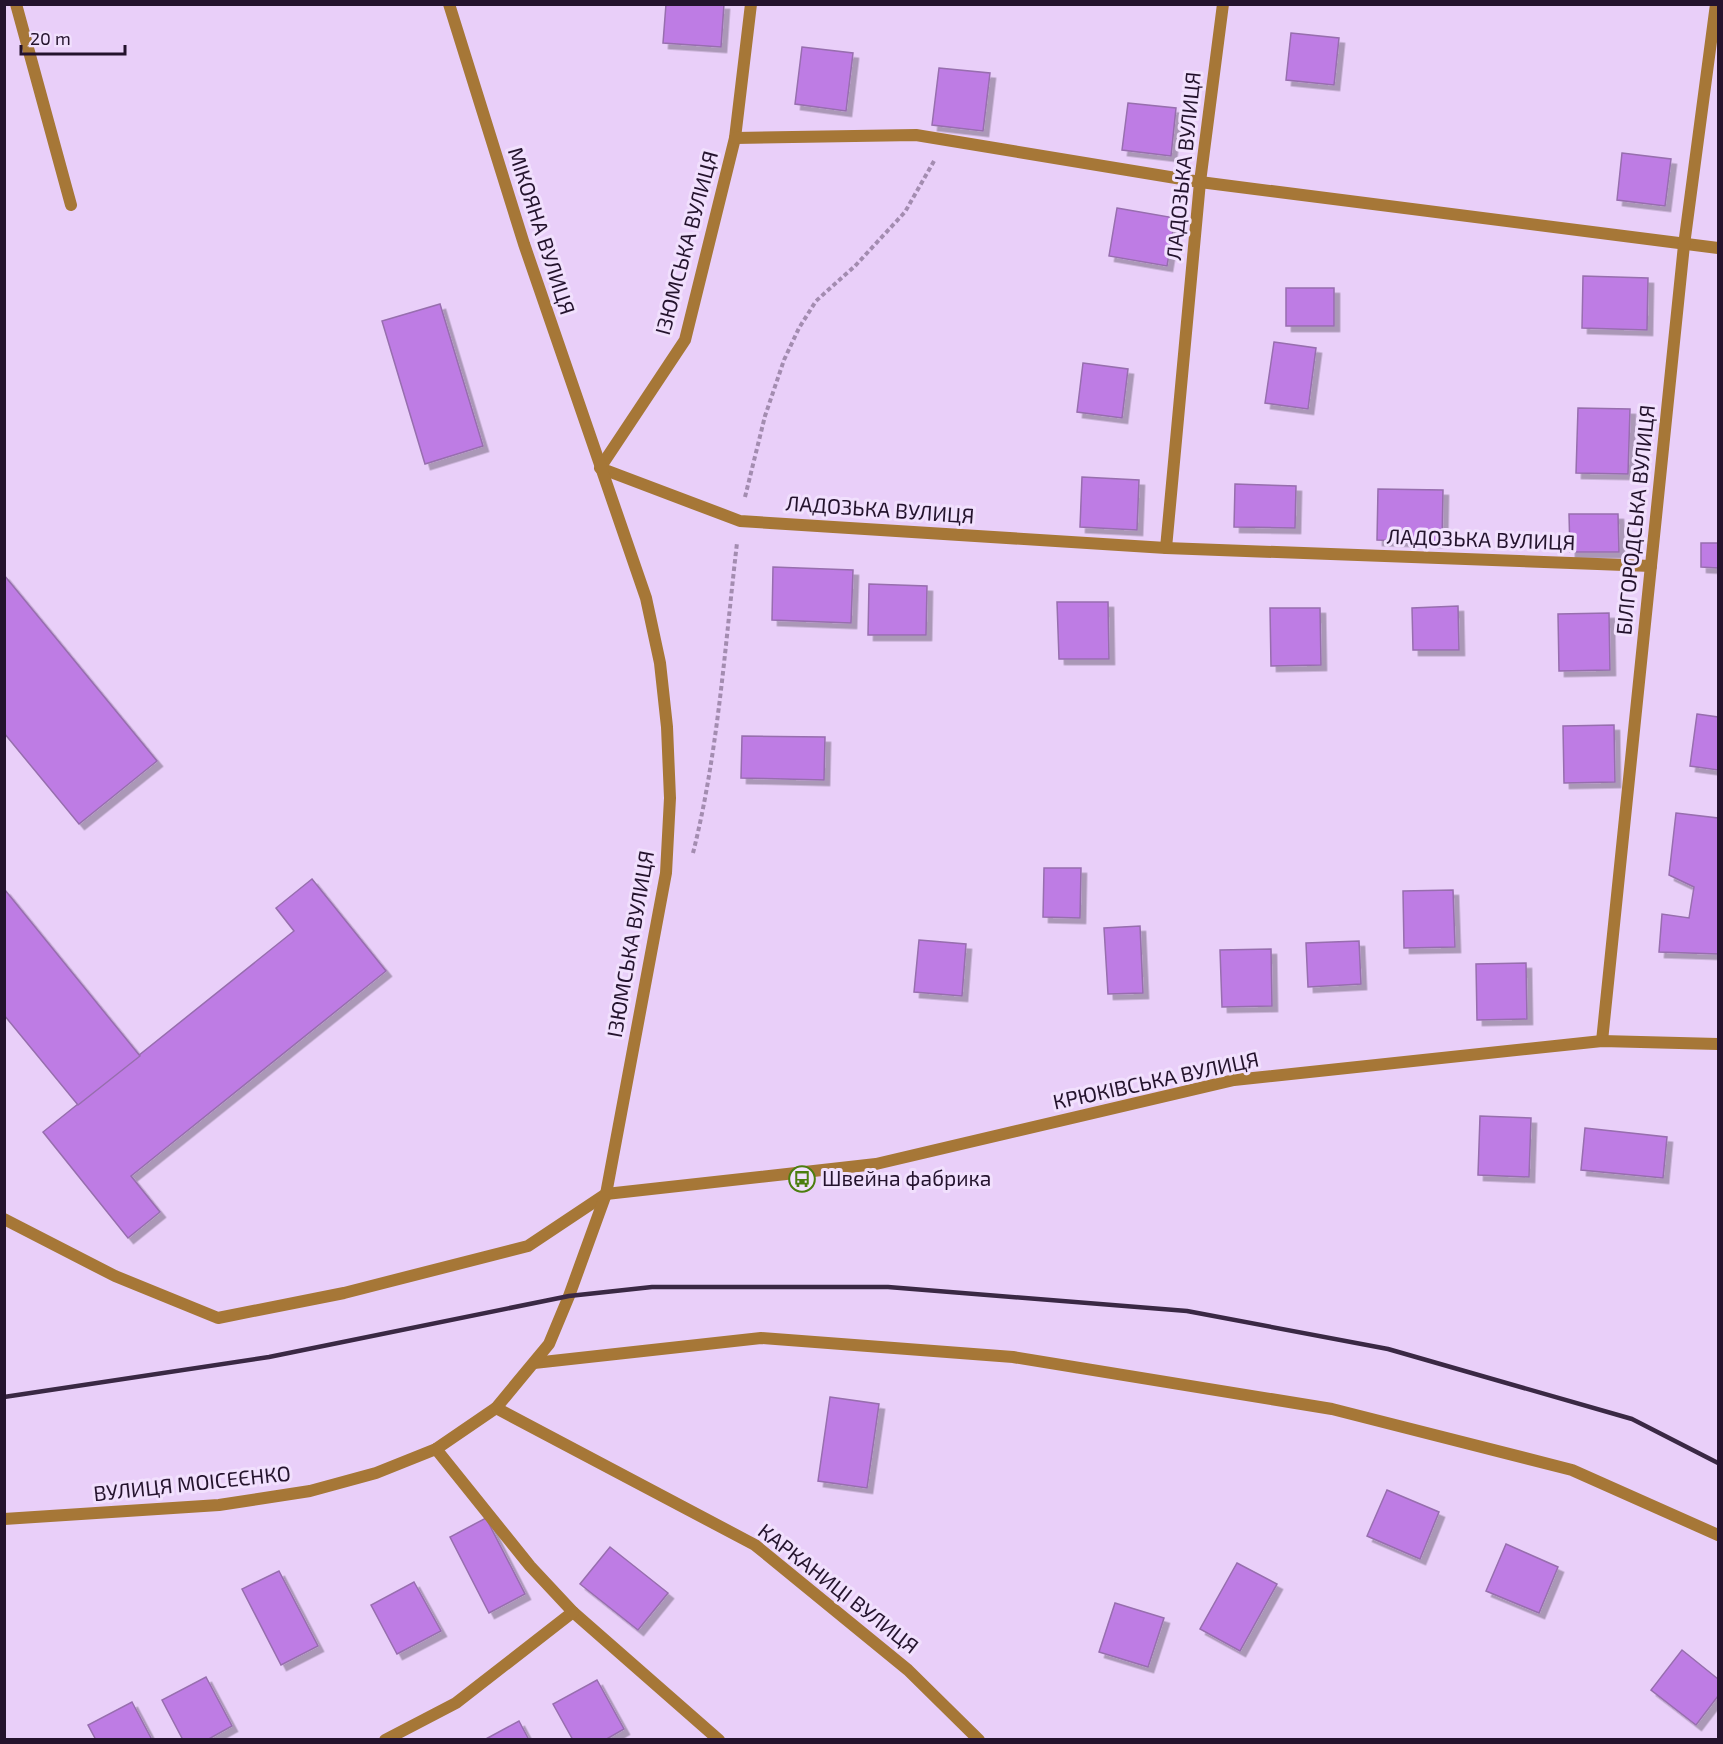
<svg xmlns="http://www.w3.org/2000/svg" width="1723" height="1744" font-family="'Exo 2',sans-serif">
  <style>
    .building { fill: #be7ce4; stroke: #976eae; stroke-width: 1.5; filter: url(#shadow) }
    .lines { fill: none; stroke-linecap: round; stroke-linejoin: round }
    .path { stroke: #a38cb0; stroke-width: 4; stroke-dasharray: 4.5 3; stroke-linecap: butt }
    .minor { stroke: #a67737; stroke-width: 12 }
    .tertiary { stroke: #a67737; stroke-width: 12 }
    .rail { stroke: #3a2844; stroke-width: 4.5 }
    .labels { text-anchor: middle; stroke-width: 6; stroke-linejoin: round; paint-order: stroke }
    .street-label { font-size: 21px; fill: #24132d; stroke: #f1e0fd }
    .poi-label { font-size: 21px; fill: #24132d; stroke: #f1e0fd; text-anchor: start }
  </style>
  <defs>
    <filter id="shadow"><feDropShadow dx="5.5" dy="5.5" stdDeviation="0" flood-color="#0004"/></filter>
  </defs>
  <rect width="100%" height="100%" fill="#e9cff9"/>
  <g class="building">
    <path d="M 666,4 L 724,4 L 721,47 L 663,43 Z"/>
    <path d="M 1291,33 L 1339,38 L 1334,85 L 1286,80 Z"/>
    <path d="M 802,47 L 853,53 L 846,111 L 795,104 Z"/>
    <path d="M 939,68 L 990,73 L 983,131 L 932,125 Z"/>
    <path d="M 1128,103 L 1176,108 L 1171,156 L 1122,150 Z"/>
    <path d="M 1622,153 L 1671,159 L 1665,206 L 1617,200 Z"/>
    <path d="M 1117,208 L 1175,218 L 1167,266 L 1109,256 Z"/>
    <path d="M 1583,276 L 1648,278 L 1647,330 L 1582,328 Z"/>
    <rect x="1286" y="288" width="48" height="38"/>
    <path d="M 440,304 L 483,446 L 425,464 L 382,321 Z"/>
    <path d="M 1274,342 L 1316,348 L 1308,409 L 1265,403 Z"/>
    <path d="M 1083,363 L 1128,369 L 1122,418 L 1077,412 Z"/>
    <path d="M 1578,408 L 1630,409 L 1628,474 L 1576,473 Z"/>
    <path d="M 1082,477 L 1139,480 L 1137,530 L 1080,527 Z"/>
    <path d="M 1235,484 L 1296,486 L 1295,528 L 1234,527 Z"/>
    <path d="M 1378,489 L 1443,490 L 1442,542 L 1377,540 Z"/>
    <path d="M 1569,514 L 1618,514 L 1619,552 L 1570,552 Z"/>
    <path d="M 1701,543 L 1718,543 L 1718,568 L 1701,567 Z"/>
    <path d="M 773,567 L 853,570 L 851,623 L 772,620 Z"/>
    <path d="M 4,575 L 157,761 L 79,824 L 4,733 Z"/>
    <path d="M 869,584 L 927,586 L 926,635 L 868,635 Z"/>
    <path d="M 1057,602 L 1108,602 L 1109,659 L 1059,659 Z"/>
    <path d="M 1458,606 L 1459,650 L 1413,650 L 1412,608 Z"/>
    <path d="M 1270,608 L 1320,608 L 1321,665 L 1271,666 Z"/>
    <path d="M 1609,613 L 1610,670 L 1559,671 L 1558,614 Z"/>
    <path d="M 1697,714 L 1718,717 L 1718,770 L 1690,766 Z"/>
    <path d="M 1614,725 L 1615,782 L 1564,783 L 1563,726 Z"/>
    <path d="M 742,736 L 825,737 L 824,780 L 741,778 Z"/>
    <path d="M 1676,813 L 1718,818 L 1718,954 L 1659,952 L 1662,914 L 1689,918 L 1694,887 L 1669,875 Z"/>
    <path d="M 1044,868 L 1081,868 L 1080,918 L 1043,917 Z"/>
    <path d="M 312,879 L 386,971 L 131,1176 L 160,1212 L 128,1238 L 43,1132 L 294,931 L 276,908 Z"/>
    <path d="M 5,890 L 140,1056 L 78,1105 L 4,1015 Z"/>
    <path d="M 1453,890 L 1455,947 L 1404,948 L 1403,891 Z"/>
    <path d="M 1140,926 L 1143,993 L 1108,994 L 1104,928 Z"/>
    <path d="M 919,940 L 966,944 L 962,996 L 914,992 Z"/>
    <path d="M 1359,941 L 1361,984 L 1308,987 L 1306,943 Z"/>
    <path d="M 1271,949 L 1272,1006 L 1222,1007 L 1220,950 Z"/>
    <path d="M 1526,963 L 1527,1019 L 1477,1020 L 1476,964 Z"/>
    <path d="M 1480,1116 L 1531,1118 L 1529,1177 L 1478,1175 Z"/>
    <path d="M 1585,1128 L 1667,1137 L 1663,1178 L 1581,1170 Z"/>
    <path d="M 830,1397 L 879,1404 L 867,1488 L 818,1481 Z"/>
    <path d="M 1387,1490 L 1439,1512 L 1420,1559 L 1367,1536 Z"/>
    <path d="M 486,1518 L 525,1594 L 489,1613 L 450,1537 Z"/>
    <path d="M 1506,1544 L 1558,1567 L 1539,1613 L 1486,1591 Z"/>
    <path d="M 610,1547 L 668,1593 L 638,1630 L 580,1584 Z"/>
    <path d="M 1237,1563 L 1277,1584 L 1240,1651 L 1200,1629 Z"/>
    <path d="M 279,1571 L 318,1646 L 281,1665 L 242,1589 Z"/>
    <path d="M 414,1582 L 441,1631 L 397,1654 L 371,1605 Z"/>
    <path d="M 1115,1603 L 1164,1618 L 1148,1667 L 1099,1652 Z"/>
    <path d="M 1682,1650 L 1718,1679 L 1718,1696 L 1696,1725 L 1651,1690 Z"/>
    <path d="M 206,1677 L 232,1726 L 207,1740 L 183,1740 L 162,1700 Z"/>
    <path d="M 597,1680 L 624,1729 L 605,1740 L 573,1740 L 553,1704 Z"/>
    <path d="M 132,1702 L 152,1740 L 96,1740 L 88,1725 Z"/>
    <path d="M 519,1721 L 529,1740 L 484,1740 Z"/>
  </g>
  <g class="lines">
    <g class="path">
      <path d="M 745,497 L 765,416 L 784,360 L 799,328 L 816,301 L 855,266 L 905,212 L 934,161"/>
      <path d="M 693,853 C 718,754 725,645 737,543"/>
    </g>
    <g class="minor">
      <path d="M 16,4 L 71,205"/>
      <path d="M 751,4 L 735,138 L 685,340 L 600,468 L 740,521 L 1166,548 L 1651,566"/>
      <path d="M 735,138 L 916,135 L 1200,182 L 1718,248"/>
      <path d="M 1166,548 L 1200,182 L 1223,4"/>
      <path d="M 1602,1041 L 1684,245 L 1716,4"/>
      <path d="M 4,1219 L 115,1276 L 218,1318 L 344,1293 L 528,1246 L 606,1194 L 876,1164 L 1234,1080 L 1602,1041 L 1718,1044"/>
      <path d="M 534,1363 L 761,1338 L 1013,1357 L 1332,1409 L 1572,1470 L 1718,1535"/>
      <path d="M 496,1408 L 755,1545 L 908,1670 L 979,1740"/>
      <path d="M 436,1449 L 530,1566 L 573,1612 L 719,1740"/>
      <path d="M 385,1740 L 456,1703 L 573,1612"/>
    </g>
    <path class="tertiary" d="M 4,1519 L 219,1505 L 310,1491 L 376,1473 L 436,1449 L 496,1408 L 549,1344 L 569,1296 L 606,1194 L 666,873 L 670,798 L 667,727 L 660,663 L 646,598 L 524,244 L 449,4"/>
    <path class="rail" d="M 4,1397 L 269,1357 L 569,1296 L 652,1287 L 888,1287 L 1187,1311 L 1388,1349 L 1632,1419 L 1718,1463"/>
  </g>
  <defs>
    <g id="bus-ring" transform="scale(1.35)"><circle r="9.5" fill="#f1e0fd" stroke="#4c7e0f" stroke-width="1.5"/><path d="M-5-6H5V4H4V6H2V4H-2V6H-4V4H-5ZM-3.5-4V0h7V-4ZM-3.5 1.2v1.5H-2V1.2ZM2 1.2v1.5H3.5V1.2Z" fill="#4c7e0f"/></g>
  </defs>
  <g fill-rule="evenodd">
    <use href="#bus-ring" x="802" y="1179"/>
  </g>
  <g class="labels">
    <g class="street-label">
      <text transform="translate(1184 166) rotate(-84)" y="7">ЛАДОЗЬКА ВУЛИЦЯ</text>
      <text transform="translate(541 231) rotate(72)" y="7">МІКОЯНА ВУЛИЦЯ</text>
      <text transform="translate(687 243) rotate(-75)" y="7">ІЗЮМСЬКА ВУЛИЦЯ</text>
      <text transform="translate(880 510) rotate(4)" y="7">ЛАДОЗЬКА ВУЛИЦЯ</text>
      <text transform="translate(1636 520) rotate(-84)" y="7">БІЛГОРОДСЬКА ВУЛИЦЯ</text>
      <text transform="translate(1481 540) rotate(2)" y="7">ЛАДОЗЬКА ВУЛИЦЯ</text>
      <text transform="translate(631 944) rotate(-80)" y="7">ІЗЮМСЬКА ВУЛИЦЯ</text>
      <text transform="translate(1156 1081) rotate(-12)" y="7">КРЮКІВСЬКА ВУЛИЦЯ</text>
      <text transform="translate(192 1484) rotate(-6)" y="7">ВУЛИЦЯ МОІСЕЄНКО</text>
      <text transform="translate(838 1589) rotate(38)" y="7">КАРКАНИЦІ ВУЛИЦЯ</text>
    </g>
    <g class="poi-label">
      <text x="822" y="1186">Швейна фабрика</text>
    </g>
  </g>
  <rect width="1723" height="1744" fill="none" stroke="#24132d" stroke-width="12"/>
  <path d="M21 45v9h104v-9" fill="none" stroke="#24132d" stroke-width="3"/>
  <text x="30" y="45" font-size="18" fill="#24132d" stroke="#f1e0fd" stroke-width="4.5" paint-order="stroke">20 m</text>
</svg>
